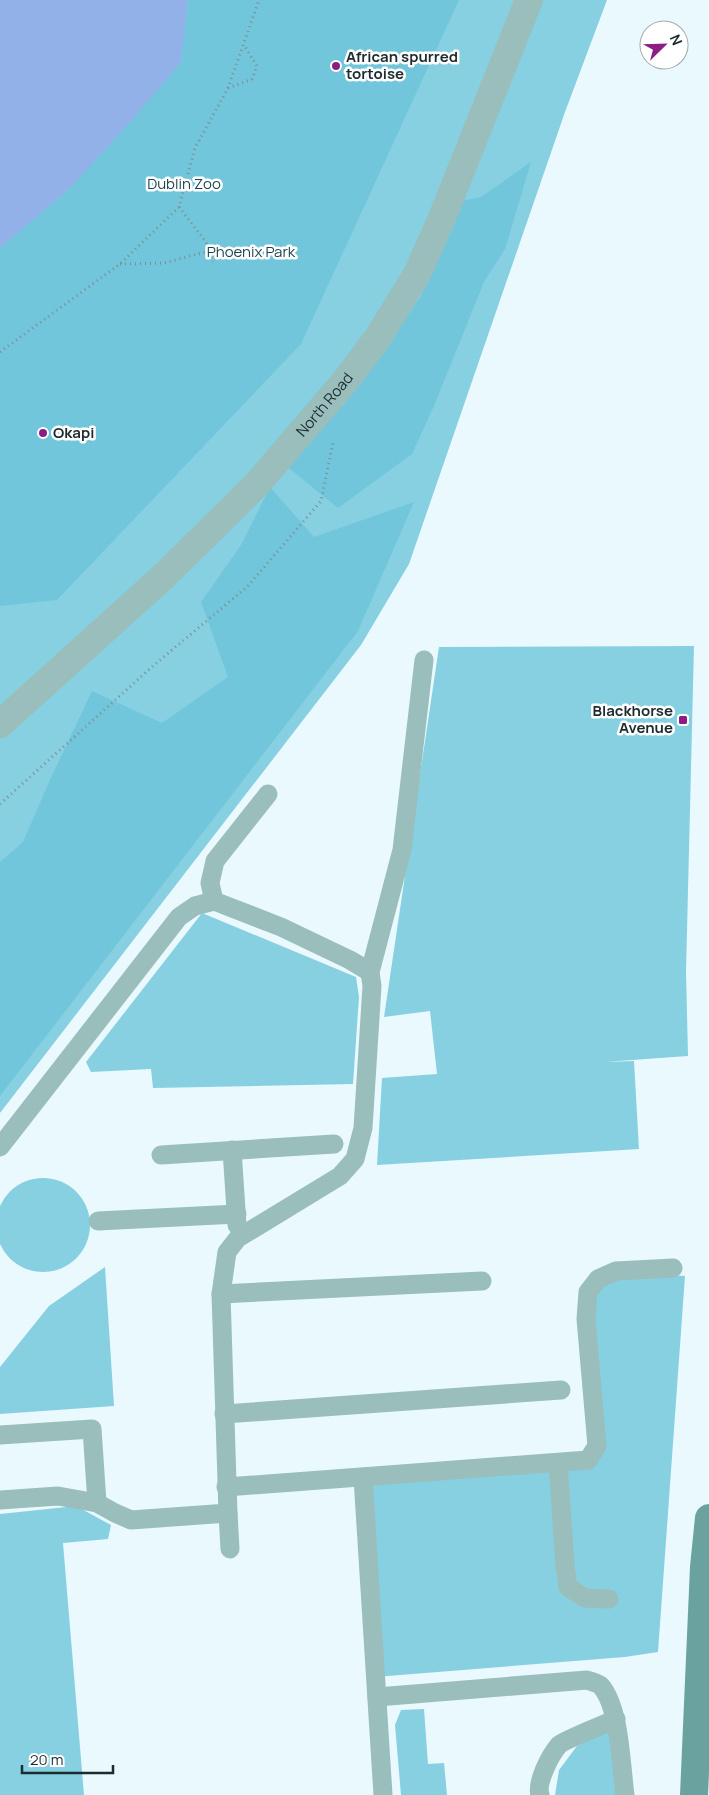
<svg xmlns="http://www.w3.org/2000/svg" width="709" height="1795" font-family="Manrope,sans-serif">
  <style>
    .green { fill: #86d0e2 }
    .forest { fill: #72c6db }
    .water { fill: #91b1e8 }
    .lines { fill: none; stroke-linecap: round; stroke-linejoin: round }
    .path { stroke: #7e8d91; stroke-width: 3; stroke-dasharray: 1 4; stroke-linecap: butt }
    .lane { stroke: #99bebc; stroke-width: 19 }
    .street { stroke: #99bebc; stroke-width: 28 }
    .secondary { stroke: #6aa29f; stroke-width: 28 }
    .poi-dot { fill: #891f85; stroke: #fff; stroke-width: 2 }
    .labels { text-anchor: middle; stroke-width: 5; stroke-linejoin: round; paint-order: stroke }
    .poi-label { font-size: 15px; font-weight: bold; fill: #1d2b2f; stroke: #fff; text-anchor: start }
    .park-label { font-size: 15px; fill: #1e454e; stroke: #fff }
    .street-label { font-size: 15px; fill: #1d2b2f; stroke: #fff }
  </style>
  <rect width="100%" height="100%" fill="#eaf9fd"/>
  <g class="green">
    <path d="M 0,0 L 607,0 L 565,112 L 409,564 L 361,645 L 0,1113 Z"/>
    <path d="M 694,646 L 686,972 L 688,1056 L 604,1062 L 634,1061 L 639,1149 L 377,1165 L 382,1078 L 437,1074 L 430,1011 L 384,1017 L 439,647 Z"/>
    <path d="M 202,913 L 356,977 L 359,997 L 353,1084 L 153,1088 L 151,1069 L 91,1072 L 86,1062 Z"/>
    <circle cx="43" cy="1225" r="47"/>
    <path d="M 105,1267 L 114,1406 L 0,1414 L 0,1367 L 49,1306 Z"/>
    <path d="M 616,1271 L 685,1276 L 658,1652 L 625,1657 L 375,1677 L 363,1478 L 588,1460 L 588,1292 Z"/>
    <path d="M 76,1506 L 111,1525 L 108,1539 L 63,1543 L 84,1795 L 0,1795 L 0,1514 Z"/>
    <path d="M 424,1709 L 428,1764 L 444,1763 L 447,1795 L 401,1795 L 395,1725 L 401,1710 Z"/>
    <path d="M 609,1730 L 618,1795 L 555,1795 L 559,1770 L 577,1746 Z"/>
  </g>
  <g class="forest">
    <path d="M 188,0 L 459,0 L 301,344 L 57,600 L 0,606 L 0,248 L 68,190 L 181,62 Z"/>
    <path d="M 531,162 L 505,249 L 484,282 L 434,406 L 412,454 L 338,508 L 285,465 L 315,424 L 345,404 L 362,366 L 394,335 L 421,296 L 461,201 L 481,197 Z"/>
    <path d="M 270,487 L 314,537 L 414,502 L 358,631 L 0,1096 L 0,862 L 23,842 L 49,782 L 92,691 L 162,723 L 228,677 L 201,602 L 241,545 Z"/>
  </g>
  <path class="water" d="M 0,0 L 188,0 L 181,62 L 133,119 L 68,190 L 0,248 Z"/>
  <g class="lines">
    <g class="path">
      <path d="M 228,88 L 252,79 L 257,66 L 244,45"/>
      <path d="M 179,207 L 206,242 L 213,262"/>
      <path d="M 120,264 L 164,263 L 209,251"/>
      <path d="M 0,352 L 120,264 L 179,207 L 195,148 L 228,88 L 259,0"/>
      <path d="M 0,804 L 153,666 L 247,587 L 321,501 L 333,443"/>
    </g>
    <g class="lane">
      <path d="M 214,901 L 210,883 L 215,861 L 268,794"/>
      <path d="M 370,972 L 402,850 L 424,660"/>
      <path d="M 0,1147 L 179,917 L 195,906 L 214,901 L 281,927 L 350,960 L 370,972 L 372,986 L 363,1128 L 355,1159 L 340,1176 L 238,1238 L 227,1252 L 221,1294 L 228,1513 L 131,1520 L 115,1513 L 97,1503 L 58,1496 L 0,1500"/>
      <path d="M 232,1150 L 237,1225"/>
      <path d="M 161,1155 L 334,1144"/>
      <path d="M 98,1221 L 237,1214"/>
      <path d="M 221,1294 L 482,1281"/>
      <path d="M 224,1414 L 561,1390"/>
      <path d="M 0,1435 L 92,1429 L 97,1503"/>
      <path d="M 558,1463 L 565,1565 L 568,1587 L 585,1598 L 609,1599"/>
      <path d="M 363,1478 L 383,1795"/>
      <path d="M 226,1487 L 588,1460 L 597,1446 L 586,1319 L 588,1292 L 598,1279 L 616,1271 L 673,1268"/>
      <path d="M 228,1513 L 230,1549"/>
      <path d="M 377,1697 L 587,1680 C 592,1682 598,1683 601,1686 C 620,1708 621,1766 625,1795"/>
      <path d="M 540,1795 C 536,1783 550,1755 559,1745 C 564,1740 606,1724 616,1719"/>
    </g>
    <path class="street" id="s1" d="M 0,724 L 165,575 L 257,484 L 346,380 L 377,339 L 417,274 L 442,218 L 529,0"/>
    <path class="secondary" d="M 694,1795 L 704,1567 L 709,1518"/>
  </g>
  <g class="poi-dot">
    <circle cx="336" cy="66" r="5"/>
    <circle cx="43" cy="433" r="5"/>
    <rect x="678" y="715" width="10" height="10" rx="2.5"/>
  </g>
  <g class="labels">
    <g class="poi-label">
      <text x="346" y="62">African spurred<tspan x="346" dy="17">tortoise</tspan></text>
      <text x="53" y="438">Okapi</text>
      <text x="673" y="716" text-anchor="end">Blackhorse<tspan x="673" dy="17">Avenue</tspan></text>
    </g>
    <g class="park-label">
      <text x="184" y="189">Dublin Zoo</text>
      <text x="251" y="257">Phoenix Park</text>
    </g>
    <g class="street-label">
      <text dy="5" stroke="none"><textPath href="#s1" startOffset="456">North Road</textPath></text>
    </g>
  </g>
  <g transform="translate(664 45) rotate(67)"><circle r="24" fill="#ffffff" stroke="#a5aaac"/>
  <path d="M0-4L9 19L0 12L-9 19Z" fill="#891f85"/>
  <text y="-8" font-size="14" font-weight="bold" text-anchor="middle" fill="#1d2b2f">N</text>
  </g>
  <path d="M22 1765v8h91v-8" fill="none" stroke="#1d2b2f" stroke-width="2.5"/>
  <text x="30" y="1765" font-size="15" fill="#1d2b2f" stroke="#ffffff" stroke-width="4" paint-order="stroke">20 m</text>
</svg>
